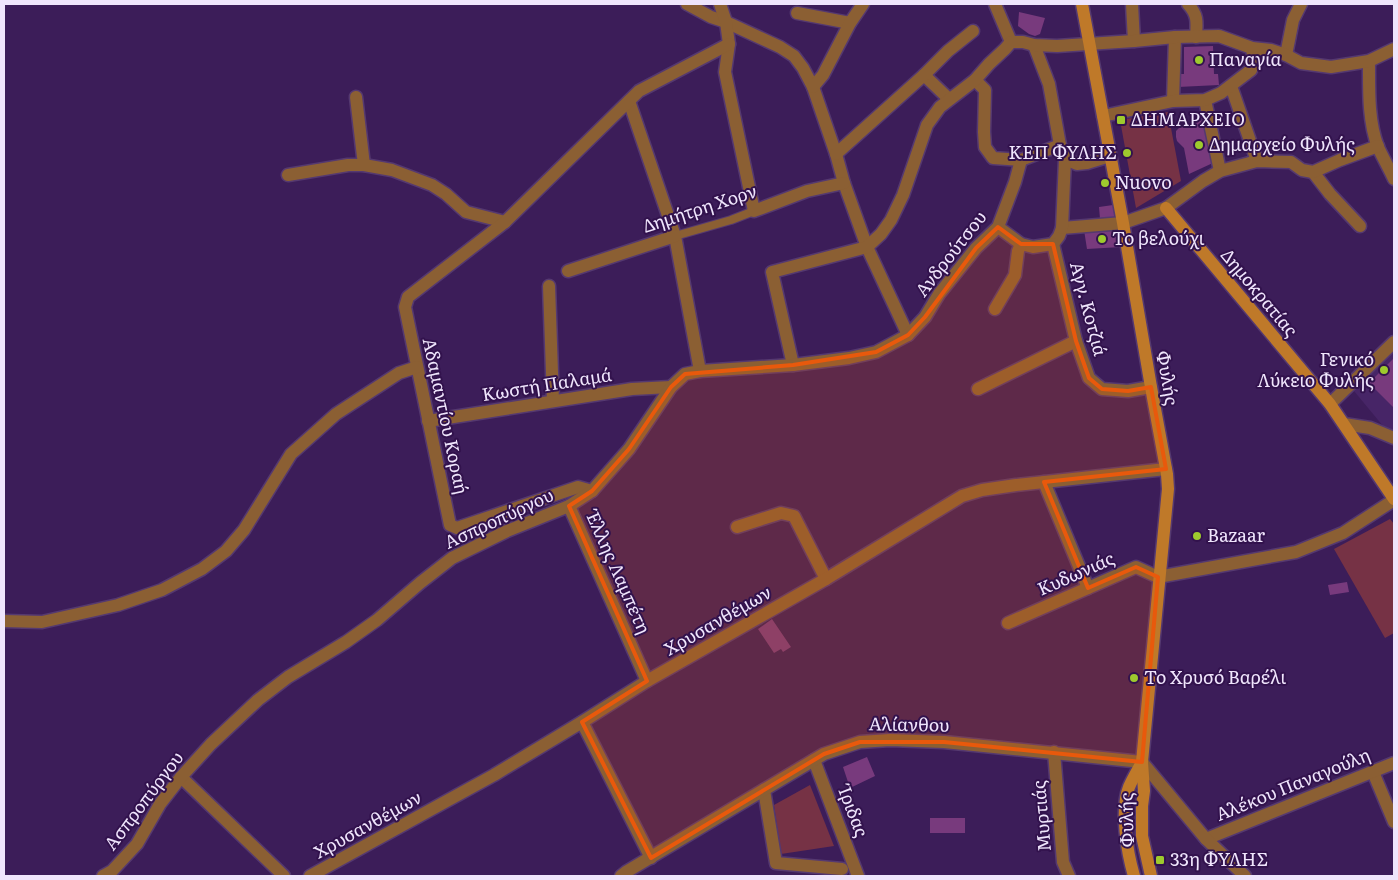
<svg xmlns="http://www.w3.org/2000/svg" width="1398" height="880" font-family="Literata,serif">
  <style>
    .built { fill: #472567 }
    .green { fill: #763245 }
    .building { fill: #783a7d }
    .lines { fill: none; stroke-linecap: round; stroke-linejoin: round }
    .lane-casing { stroke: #553970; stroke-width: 10 }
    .street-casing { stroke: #553970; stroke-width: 15 }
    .secondary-casing { stroke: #553970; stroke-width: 15 }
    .lane { stroke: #8b5f33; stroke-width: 8 }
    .street { stroke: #8b5f33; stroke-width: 12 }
    .secondary { stroke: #bf7929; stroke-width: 12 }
    .marked { fill: #e8590c; fill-opacity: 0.2; stroke: #e8590c; stroke-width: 4; stroke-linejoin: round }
    .poi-dot { fill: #9eca2e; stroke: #32124d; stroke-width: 2 }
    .labels { text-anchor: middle; stroke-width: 4; stroke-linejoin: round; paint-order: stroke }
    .poi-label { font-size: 18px; fill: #efe5fc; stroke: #32124d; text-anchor: start }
    .street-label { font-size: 18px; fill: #efe5fc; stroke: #32124d }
  </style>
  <rect width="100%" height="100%" fill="#3c1d59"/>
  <path class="built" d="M 1394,350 L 1394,430 L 1383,426 L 1354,391 Z"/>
  <g class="green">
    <path d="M 1168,112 L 1181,181 L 1136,208 L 1120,120 Z"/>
    <path d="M 1390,519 L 1394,524 L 1394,633 L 1385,638 L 1334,549 Z"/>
    <path d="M 810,785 L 834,846 L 781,854 L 774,805 Z"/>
  </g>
  <g class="building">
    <path d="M 1019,12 L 1045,18 L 1040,34 L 1035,36 L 1029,34 L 1018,26 Z"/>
    <path d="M 1213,46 L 1214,74 L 1218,74 L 1219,85 L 1178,87 L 1177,74 L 1184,74 L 1184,47 Z"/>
    <path d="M 1206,119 L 1215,162 L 1189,174 L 1184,148 L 1177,141 L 1176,137 L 1176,131 L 1180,127 Z"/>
    <path d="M 1113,205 L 1115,221 L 1100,219 L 1099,207 Z"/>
    <path d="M 1117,226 L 1121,247 L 1087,249 L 1084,230 Z"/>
    <path d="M 1394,358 L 1394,408 L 1369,383 Z"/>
    <path d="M 1347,582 L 1349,592 L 1330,595 L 1328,585 Z"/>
    <path d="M 772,619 L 791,647 L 783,652 L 781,649 L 774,653 L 758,629 Z"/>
    <path d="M 867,757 L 875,776 L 850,788 L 843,767 Z"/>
    <rect x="930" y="818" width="35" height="15"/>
  </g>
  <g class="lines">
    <g class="lane-casing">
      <path id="lane" d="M 675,236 L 731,220 L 754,211"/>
    </g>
    <g class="street-casing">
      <g id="street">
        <path d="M 687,4 L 711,17 L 726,22 L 780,47 L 794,56 L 803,68 L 813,87 L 836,154 L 844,183 L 867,247 L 908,335"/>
        <path d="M 720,4 L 726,22 L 729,44 L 725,72 L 754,211 L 807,191 L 844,183"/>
        <path d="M 995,4 L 1011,42"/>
        <path d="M 1132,4 L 1134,41"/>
        <path d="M 1188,4 C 1198,15 1197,22 1196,37"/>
        <path d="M 797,13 L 850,23"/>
        <path d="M 1034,45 L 1049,84 L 1060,145 L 1065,159 L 1077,164 L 1087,163 L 1110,156"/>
        <path d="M 1286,55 L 1293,20 L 1301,4"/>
        <path d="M 1369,61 C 1369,89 1368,121 1378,147 C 1383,158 1389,168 1394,179"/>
        <path d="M 924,75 L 949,99"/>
        <path d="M 975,80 L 985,90 L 984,132 L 985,147 L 993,158 L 1021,160 L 1060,145"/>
        <path d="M 1231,86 L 1257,161"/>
        <path d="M 813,87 L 823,75 L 850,23 L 863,4"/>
        <path d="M 356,97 L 364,165"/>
        <path d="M 1205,100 L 1220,171"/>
        <path d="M 629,101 L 675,236 L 700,371"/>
        <path d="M 1173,101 L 1175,37"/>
        <path d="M 1103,116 L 1173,101 L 1205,100 L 1221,93 L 1251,70 L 1254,62 L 1252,48"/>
        <path d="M 836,154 L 924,75 L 948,51 L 973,31"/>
        <path d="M 1313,172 L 1330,194 L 1360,226"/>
        <path d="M 288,175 L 348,165 L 364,165 L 392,170 L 432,185 L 446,194 L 466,212 L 505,222"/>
        <path d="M 998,227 L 1021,244 L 1033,247 L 1053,244 L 1059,236 L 1062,228 L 1123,223 L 1166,208 L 1203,181 L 1220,171 L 1257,161 L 1291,162 L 1302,170 L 1313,172 L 1340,160 L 1378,146"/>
        <path d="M 1062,228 L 1065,159"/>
        <path d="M 1053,244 L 1076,341 L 1089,378 L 1102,389 L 1128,391 L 1151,387"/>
        <path d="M 568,271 L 675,236"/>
        <path d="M 549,286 L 553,401"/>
        <path d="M 995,309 L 1015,275 L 1018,251 L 1021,244"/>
        <path d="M 793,365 L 772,272 L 867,247 L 881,234 L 891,220 L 903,195 L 927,125 L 940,107 L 975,80 L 989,64 L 1005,49 L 1011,42 L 1023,42 L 1034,45 L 1057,46 L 1134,41 L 1175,37 L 1219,36 L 1252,48 L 1271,50 L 1286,55 L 1301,63 L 1331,67 L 1369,61 L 1394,49"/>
        <path d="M 978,389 L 1076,341"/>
        <path d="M 1330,404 L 1394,342"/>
        <path d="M 428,421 L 632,389 L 671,387"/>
        <path d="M 1344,424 L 1370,428 L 1394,438"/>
        <path d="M 1044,482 L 1088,588"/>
        <path d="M 592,491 L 578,487 L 457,528 L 450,525 L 405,307 L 408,297 L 505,222 L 639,91 L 729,44"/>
        <path d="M 569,506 L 647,681"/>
        <path d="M 737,527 L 781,513 L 794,516 L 826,579"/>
        <path d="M 4,621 L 42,622 L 118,605 L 162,590 L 202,569 L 226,551 L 244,530 L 291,454 L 336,414 L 399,373 L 417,367"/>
        <path d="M 1008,623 L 1136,567 L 1158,577 L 1296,552 L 1343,533 L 1394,500"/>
        <path d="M 582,722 L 651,858"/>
        <path d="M 1054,752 L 1063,862 L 1069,876"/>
        <path d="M 814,760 L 858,876"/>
        <path d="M 1373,772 L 1394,822"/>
        <path d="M 181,777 L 284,876"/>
        <path d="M 764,790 L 776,863 L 842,869"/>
        <path d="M 1206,839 L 1394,763"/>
        <path d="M 103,876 L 112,871 L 137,844 L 160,804 L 181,777 L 211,744 L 258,700 L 288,677 L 346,642 L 377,620 L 420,583 L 452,558 L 507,531 L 569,506 L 592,491 L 629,449 L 671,387 L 685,374 L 700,371 L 793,365 L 849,358 L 876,352 L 908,335 L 925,317 L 939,294 L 976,248 L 998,227 L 1015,182 L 1021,160"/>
        <path d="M 310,876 L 494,775 L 582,722 L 647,681 L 826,579 L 962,496 L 982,490 L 1016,485 L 1166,469"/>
        <path d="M 621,876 L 626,872 L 824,754 L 860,742 L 890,740 L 944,742 L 1142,762 L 1206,839 L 1245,876"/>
      </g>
    </g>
    <g class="secondary-casing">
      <g id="secondary">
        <path d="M 1082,4 L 1123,223 L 1151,387 L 1167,474 L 1168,489 L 1142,762 L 1144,791 L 1142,806 L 1142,836 L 1151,876"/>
        <path d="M 1166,208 L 1330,404 L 1394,499"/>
        <path d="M 1134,876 C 1127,852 1120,810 1129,787 C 1133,778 1138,770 1142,762"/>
      </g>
    </g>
    <use href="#lane" class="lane"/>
    <use href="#street" class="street"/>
    <use href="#secondary" class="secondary"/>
  </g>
  <path class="marked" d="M 998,227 L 1021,244 L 1053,244 L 1076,341 L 1089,378 L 1102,389 L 1128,391 L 1151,387 L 1166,469 L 1044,482 L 1088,588 L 1136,567 L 1158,577 L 1142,762 L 944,742 L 860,742 L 824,754 L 651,858 L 582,722 L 647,681 L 569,506 L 592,491 L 629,449 L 671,387 L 685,374 L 793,365 L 876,352 L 908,335 L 925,317 L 976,248 Z"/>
  <g class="poi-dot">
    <circle cx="1199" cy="60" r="5"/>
    <rect x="1116" y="115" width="10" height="10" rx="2.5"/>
    <circle cx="1199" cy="145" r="5"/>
    <circle cx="1127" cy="153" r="5"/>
    <circle cx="1105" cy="183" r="5"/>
    <circle cx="1102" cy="239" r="5"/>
    <circle cx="1384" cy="370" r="5"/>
    <circle cx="1197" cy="536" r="5"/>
    <circle cx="1134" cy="678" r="5"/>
    <rect x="1155" y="855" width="10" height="10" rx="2.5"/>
  </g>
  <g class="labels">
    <g class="poi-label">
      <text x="1209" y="66">Παναγία</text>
      <text x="1131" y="126">ΔΗΜΑΡΧΕΙΟ</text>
      <text x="1209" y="151">Δημαρχείο Φυλής</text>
      <text x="1117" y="159" text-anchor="end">ΚΕΠ ΦΥΛΗΣ</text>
      <text x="1115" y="189">Nuovo</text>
      <text x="1112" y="245">Το βελούχι</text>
      <text x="1374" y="366" text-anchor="end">Γενικό<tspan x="1374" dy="21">Λύκειο Φυλής</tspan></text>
      <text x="1207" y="542">Bazaar</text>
      <text x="1144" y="684">Το Χρυσό Βαρέλι</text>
      <text x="1170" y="866">33η ΦΥΛΗΣ</text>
    </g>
    <g class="street-label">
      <text transform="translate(700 209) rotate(-18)" y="6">Δημήτρη Χορν</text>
      <text transform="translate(951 254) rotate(-52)" y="6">Ανδρούτσου</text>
      <text transform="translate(1259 293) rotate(50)" y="6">Δημοκρατίας</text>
      <text transform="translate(1088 309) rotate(75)" y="6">Αγγ. Κοτζιά</text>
      <text transform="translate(1167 378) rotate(80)" y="6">Φυλής</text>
      <text transform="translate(547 385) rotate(-9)" y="6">Κωστή Παλαμά</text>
      <text transform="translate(445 416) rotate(78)" y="6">Αδαμαντίου Κοραή</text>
      <text transform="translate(499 519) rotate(-25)" y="6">Ασπροπύργου</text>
      <text transform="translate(618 573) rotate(66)" y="6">Έλλης Λαμπέτη</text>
      <text transform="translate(1076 574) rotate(-24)" y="6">Κυδωνιάς</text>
      <text transform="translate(718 621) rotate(-30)" y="6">Χρυσανθέμων</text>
      <text transform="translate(909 725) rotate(1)" y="6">Αλίανθου</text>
      <text transform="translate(1293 785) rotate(-22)" y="6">Αλέκου Παναγούλη</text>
      <text transform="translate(144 801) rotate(-53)" y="6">Ασπροπύργου</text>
      <text transform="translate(853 812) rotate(69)" y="6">Ίριδας</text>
      <text transform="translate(1042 816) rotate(-95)" y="6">Μυρτιάς</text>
      <text transform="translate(1127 820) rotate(-91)" y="6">Φυλής</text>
      <text transform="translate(368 825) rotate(-29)" y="6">Χρυσανθέμων</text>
    </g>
  </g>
  <rect width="1398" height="880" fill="none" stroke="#efe5fc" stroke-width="10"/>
</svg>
